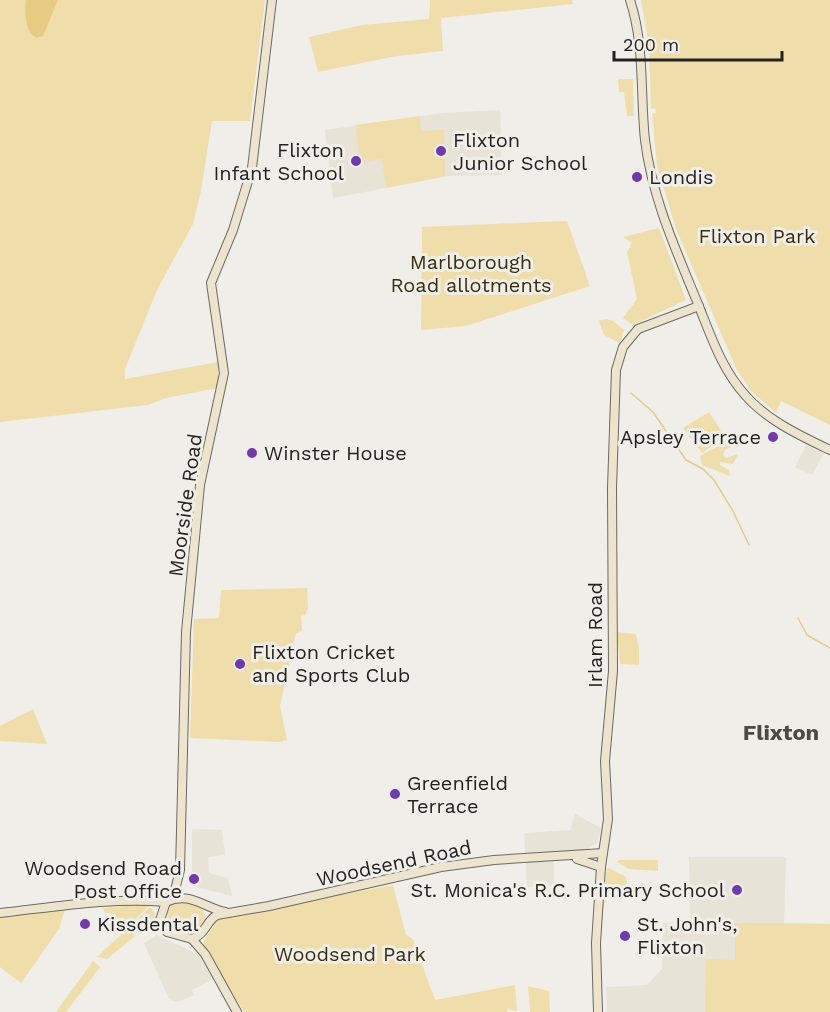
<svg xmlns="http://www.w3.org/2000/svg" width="830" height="1012" font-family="'Work Sans',sans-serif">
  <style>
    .built { fill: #e7e3d6 }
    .green { fill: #efdea9 }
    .water { fill: #e5cc82 }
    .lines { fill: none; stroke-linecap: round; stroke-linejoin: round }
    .stream { stroke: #e5cc82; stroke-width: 1.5 }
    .secondary-casing { stroke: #6b6965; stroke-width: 10 }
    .secondary { stroke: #ece4cd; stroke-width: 8 }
    .poi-dot { fill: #7139af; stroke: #f0eee9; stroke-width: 2 }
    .labels { text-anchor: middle; stroke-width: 6; stroke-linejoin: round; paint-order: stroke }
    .poi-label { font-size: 20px; fill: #232221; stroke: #f0eee9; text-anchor: start }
    .park-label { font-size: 20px; fill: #392f0e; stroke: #f0eee9 }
    .street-label { font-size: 20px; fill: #232221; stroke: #f0eee9 }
    .quarter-label { font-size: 22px; font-weight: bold; fill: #4c4a46; stroke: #f0eee9 }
  </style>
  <rect width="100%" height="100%" fill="#f0eee9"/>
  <g class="built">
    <path d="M 500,110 L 502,175 L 449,176 L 333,198 L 325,130 L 442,113 Z"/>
    <path d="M 806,445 L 824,453 L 812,475 L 795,467 Z"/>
    <path d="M 575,814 L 601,828 L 597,842 L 586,851 L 554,854 L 554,886 L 527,887 L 524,833 L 570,830 Z"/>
    <path d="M 192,829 L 222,830 L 225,855 L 208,857 L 209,873 L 228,878 L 232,896 L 192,886 Z"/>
    <path d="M 689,857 L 786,857 L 784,923 L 830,924 L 830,1012 L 607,1012 L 606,987 L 647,985 L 662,969 L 663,923 L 690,922 Z"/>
    <path d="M 157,935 L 200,955 L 213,979 L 192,990 L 194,995 L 178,1002 L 169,999 L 144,943 Z"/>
  </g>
  <g class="green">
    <path d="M 0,0 L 265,0 L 250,121 L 212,121 L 201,191 L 193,224 L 157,290 L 125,369 L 125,379 L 218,362 L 218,388 L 166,398 L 148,405 L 0,422 Z"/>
    <path d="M 430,0 L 572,0 L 573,4 L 441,18 L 443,51 L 397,56 L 318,72 L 309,37 L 362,25 L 429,19 Z"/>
    <path d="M 641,0 L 830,0 L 830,425 L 781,401 L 776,413 L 751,391 L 736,368 L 676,229 L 657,166 L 652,114 L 656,113 L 655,108 L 651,109 L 649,46 Z"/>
    <path d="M 618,79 L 633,79 L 634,116 L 627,116 L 624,92 L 619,92 Z"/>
    <path d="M 420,116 L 421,131 L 444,130 L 445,176 L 386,188 L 382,159 L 360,162 L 356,125 Z"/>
    <path d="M 567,221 L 590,286 L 466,326 L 421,330 L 422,227 Z"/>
    <path d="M 659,228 L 686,300 L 633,325 L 623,318 L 637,299 L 627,252 L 632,243 L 623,237 Z"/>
    <path d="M 606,319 L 613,321 L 624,330 L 620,343 L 604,335 L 599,321 Z"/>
    <path d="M 709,412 L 725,437 L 702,453 L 683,428 Z"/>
    <path d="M 740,435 L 743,441 L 725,450 L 723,455 L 726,458 L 738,454 L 733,464 L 720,462 L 720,465 L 729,470 L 730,476 L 702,465 L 700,456 Z"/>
    <path d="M 307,588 L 308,609 L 305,615 L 301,616 L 302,631 L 296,633 L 280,706 L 287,740 L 280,742 L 190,738 L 194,619 L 219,618 L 221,590 Z"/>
    <path d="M 617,632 L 636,634 L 639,648 L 639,665 L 620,664 Z"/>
    <path d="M 33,709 L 47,744 L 0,741 L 0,726 Z"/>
    <path d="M 619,860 L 658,860 L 658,871 L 629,869 L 617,862 Z"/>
    <path d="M 607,867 L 626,877 L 628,890 L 634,890 L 633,900 L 607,897 L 604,907 Z"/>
    <path d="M 393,885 L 406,935 L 413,939 L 435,1000 L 515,985 L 517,1011 L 507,1009 L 507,1012 L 244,1012 L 204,947 L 204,941 L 218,919 Z"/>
    <path d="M 179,902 L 193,903 L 202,908 L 207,920 L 202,929 L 189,935 L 171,928 L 167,914 L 171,905 Z"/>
    <path d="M 137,905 L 149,906 L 128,926 L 111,913 L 105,913 L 103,908 Z"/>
    <path d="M 150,907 L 155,913 L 154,923 L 136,933 L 129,927 Z"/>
    <path d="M 65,909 L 59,929 L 21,983 L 0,967 L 0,917 Z"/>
    <path d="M 735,923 L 830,924 L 830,1012 L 705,1012 L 706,959 L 735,960 Z"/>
    <path d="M 128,928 L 135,936 L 107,959 L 97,957 Z"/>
    <path d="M 93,961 L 100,967 L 66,1012 L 56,1012 Z"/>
    <path d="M 528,986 L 549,991 L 550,1012 L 530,1012 Z"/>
  </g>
  <path class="water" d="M 26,0 L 58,0 L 43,36 L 37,38 C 24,32 25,13 26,0 Z"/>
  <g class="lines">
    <g class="stream">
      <path d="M 631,393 L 653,412 L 686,460 L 703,469 L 714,480 L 733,511 L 749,545"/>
      <path d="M 798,618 L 807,635 L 830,648"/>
    </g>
    <g class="secondary-casing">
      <g id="secondary">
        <path d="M 630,0 C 645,45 640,94 645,140 C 652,198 676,250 698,304 C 711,336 722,370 746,396 C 768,421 801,436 830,450"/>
        <path d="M 577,859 L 601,867"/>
        <path d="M 173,898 L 180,870 L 186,632 L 200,485 L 224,373 L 211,283 L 233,230 L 252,168 L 272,0"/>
        <path d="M 225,912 C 203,907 189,891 166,902 L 160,920 L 167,932 L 192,939 C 206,934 206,921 217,915 L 269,906 L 441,867 L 494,860 L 603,853"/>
        <path d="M 0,913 C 55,907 110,897 166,902"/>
        <path d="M 192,939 L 205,954 L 237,1012"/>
        <path d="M 598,1012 L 596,943 L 601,867 L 608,819 L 605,761 L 613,671 L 612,488 L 616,370 L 623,347 L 638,329 L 699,306"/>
      </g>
    </g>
    <use href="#secondary" class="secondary"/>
  </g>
  <g class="poi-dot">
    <circle cx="441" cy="151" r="6"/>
    <circle cx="356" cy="161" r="6"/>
    <circle cx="637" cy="177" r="6"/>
    <circle cx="773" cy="437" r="6"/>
    <circle cx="252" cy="453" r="6"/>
    <circle cx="240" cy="664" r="6"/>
    <circle cx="395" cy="794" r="6"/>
    <circle cx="194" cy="879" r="6"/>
    <circle cx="737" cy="890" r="6"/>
    <circle cx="85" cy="924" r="6"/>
    <circle cx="625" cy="936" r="6"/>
  </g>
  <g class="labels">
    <g class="poi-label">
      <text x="453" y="147">Flixton<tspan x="453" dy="23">Junior School</tspan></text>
      <text x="344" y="157" text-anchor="end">Flixton<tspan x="344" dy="23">Infant School</tspan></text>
      <text x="649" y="184">Londis</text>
      <text x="761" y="444" text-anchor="end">Apsley Terrace</text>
      <text x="264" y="460">Winster House</text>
      <text x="252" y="659">Flixton Cricket<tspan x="252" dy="23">and Sports Club</tspan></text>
      <text x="407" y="790">Greenfield<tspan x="407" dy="23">Terrace</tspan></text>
      <text x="182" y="875" text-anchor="end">Woodsend Road<tspan x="182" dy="23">Post Office</tspan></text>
      <text x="725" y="897" text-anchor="end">St. Monica's R.C. Primary School</text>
      <text x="97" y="931">Kissdental</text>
      <text x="637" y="931">St. John's,<tspan x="637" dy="23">Flixton</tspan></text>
    </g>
    <g class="park-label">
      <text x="757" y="243">Flixton Park</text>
      <text x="471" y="269">Marlborough<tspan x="471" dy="23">Road allotments</tspan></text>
      <text x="350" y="961">Woodsend Park</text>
    </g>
    <g class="street-label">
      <text transform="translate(185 505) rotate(-82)" y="7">Moorside Road</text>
      <text transform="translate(595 635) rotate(-90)" y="7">Irlam Road</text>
      <text transform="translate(394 863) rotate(-12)" y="7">Woodsend Road</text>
    </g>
    <g class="quarter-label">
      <text x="781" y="740">Flixton</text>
    </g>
  </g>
  <path d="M614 51v9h168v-9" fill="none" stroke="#232221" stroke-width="3"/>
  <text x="623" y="51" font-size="18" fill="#232221" stroke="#f0eee9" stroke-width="4.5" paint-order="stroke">200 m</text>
</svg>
